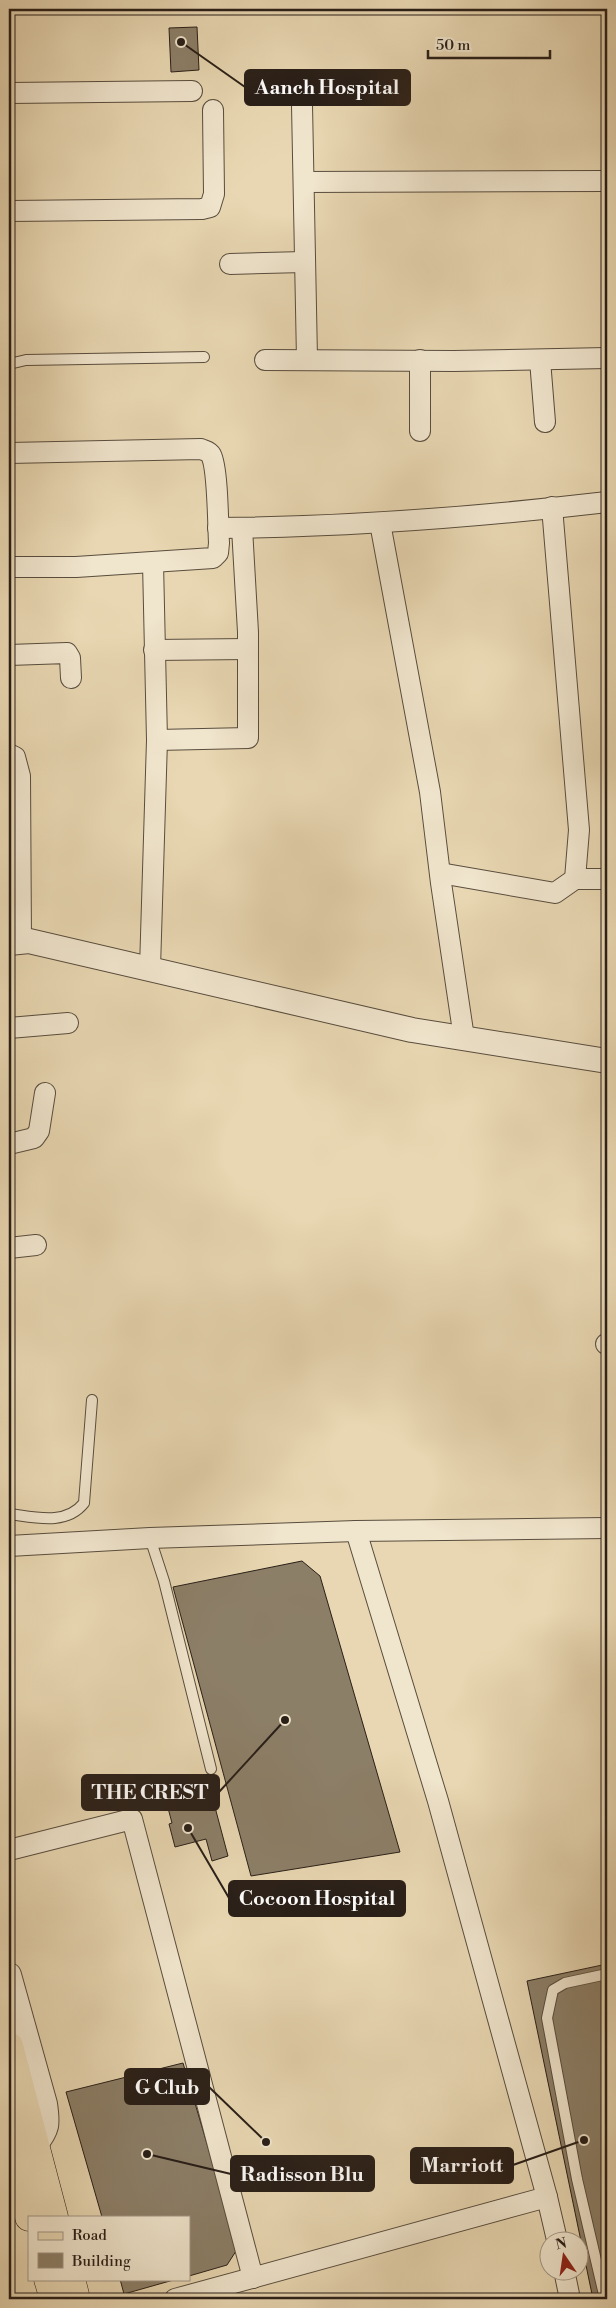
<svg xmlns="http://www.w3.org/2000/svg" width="616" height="2308" font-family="'Libre Bodoni',serif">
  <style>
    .building { fill: #8c7f68; stroke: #291f18 }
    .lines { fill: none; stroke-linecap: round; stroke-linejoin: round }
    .service-casing { stroke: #594d3e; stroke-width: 12 }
    .minor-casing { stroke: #594d3e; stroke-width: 22 }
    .tertiary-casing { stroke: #594d3e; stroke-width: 26 }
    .primary-casing { stroke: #291f18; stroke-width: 29 }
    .service { stroke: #f0e5cd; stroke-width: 10 }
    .minor { stroke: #f0e5cd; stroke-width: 20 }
    .tertiary { stroke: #f0e5cd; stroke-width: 24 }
    .primary { stroke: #e8d7b2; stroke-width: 28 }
    .leader { fill: none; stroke: #291f18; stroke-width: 2 }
    .callout-dot { fill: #291f18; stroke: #f0e5cd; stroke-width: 2 }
    .callout { fill: #291f18; stroke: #291f18; stroke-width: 2 }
    .callout-label { font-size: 20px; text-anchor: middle; font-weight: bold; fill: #fff }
  </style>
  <rect width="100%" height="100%" fill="#e8d7b2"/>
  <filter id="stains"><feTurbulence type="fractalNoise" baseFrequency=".004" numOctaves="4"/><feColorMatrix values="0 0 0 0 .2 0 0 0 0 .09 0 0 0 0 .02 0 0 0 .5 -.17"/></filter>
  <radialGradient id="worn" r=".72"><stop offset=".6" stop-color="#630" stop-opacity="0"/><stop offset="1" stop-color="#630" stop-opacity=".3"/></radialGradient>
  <g class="building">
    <path d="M 197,27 L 199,70 L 171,72 L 169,28 Z"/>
    <path d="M 302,1561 L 320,1576 L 400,1852 L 251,1876 L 173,1587 Z"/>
    <path d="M 208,1781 L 228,1856 L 212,1861 L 206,1839 L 175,1847 L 169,1824 L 172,1823 L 164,1793 Z"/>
    <path d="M 607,1964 L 607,2299 L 593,2299 L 527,1981 Z"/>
    <path d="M 183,2063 L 238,2248 L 227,2265 L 189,2276 L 189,2217 L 102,2217 L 66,2092 Z"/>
    <path d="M 120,2279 L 177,2279 L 124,2294 Z"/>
  </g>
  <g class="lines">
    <g class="service-casing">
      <g id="service">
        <path d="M 9,364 L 26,360 L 204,357"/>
        <path d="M 9,1514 C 34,1517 66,1526 84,1503 L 92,1400"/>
        <path d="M 150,1538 L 164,1581 L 211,1769"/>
        <path d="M 9,2211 L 25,2208"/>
        <path d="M 605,2299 L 577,2179 L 547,2018 L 553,1990 L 565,1983 L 607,1974"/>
      </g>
    </g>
    <g class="minor-casing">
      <g id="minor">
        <path d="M 9,93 L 192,91"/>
        <path d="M 302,105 L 307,359"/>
        <path d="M 304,182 L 607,181"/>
        <path d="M 9,211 L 202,209 L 210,207 L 214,194 L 213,110"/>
        <path d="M 230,264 L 304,262"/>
        <path d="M 265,360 L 454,361 L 607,358"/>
        <path d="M 420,360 L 420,431"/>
        <path d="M 540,360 L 545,422"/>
        <path d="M 9,453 L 201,449 C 205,451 209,451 211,455 C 218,468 218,526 219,543 L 218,553 L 213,558 L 76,567 L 9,567"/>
        <path d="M 380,523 L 430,792 L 441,883 L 464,1038"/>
        <path d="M 218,528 C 348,527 478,517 607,502"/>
        <path d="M 154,650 L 248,649"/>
        <path d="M 9,655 L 67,653 L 70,658 L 71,678"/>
        <path d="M 157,740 L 248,738 L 248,632 L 242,528"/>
        <path d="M 9,754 L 15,757 L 20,776 L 21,941"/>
        <path d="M 440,873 L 555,893 L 575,879 L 579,830 L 552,507"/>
        <path d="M 575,879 L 607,879"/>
        <path d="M 150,968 L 157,740 L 153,563"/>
        <path d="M 9,1028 L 68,1023"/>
        <path d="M 9,1144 L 34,1138 L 39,1131 L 45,1093"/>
        <path d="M 9,1248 L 36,1245"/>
        <path d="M 606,1344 L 607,1344"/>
        <path d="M 356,1531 L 438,1801 L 547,2197 L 557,2240"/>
        <path d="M 9,1546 L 150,1538 L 356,1531 L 607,1528"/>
        <path d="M 9,1850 L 132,1819 L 253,2278"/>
        <path d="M 564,2270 L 570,2299"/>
        <path d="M 175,2299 L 547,2197"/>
      </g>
    </g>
    <g class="tertiary-casing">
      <g id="tertiary">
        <path d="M 9,943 L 29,941 L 412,1030 L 607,1061"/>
        <path d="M 9,1975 L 45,2104 C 48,2124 48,2129 35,2145"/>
      </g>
    </g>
    <g class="primary-casing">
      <g id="primary">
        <path d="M 9,2046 L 54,2217"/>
        <path d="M 9,2136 L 29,2217"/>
        <path d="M 48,2279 L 54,2299"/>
        <path d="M 71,2279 L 76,2299"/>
      </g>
    </g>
    <use href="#service" class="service"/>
    <use href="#minor" class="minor"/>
    <use href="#tertiary" class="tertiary"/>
    <use href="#primary" class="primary"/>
  </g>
  <path class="leader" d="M181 42L245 87M285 1720L219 1792M188 1828L229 1898M266 2142L209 2087M584 2140L513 2165M147 2154L231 2174"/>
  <g class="callout-dot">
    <circle cx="181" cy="42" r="5"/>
    <circle cx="285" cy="1720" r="5"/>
    <circle cx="188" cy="1828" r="5"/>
    <circle cx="266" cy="2142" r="5"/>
    <circle cx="584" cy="2140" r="5"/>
    <circle cx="147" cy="2154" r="5"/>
  </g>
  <g class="callout">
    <rect x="245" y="70" width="165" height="35" rx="5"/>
    <rect x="82" y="1775" width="137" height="35" rx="5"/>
    <rect x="229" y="1881" width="176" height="35" rx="5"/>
    <rect x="125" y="2069" width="84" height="35" rx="5"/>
    <rect x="411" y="2148" width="102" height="35" rx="5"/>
    <rect x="231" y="2156" width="143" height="35" rx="5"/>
  </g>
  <g class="callout-label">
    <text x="327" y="94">Aanch Hospital</text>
    <text x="150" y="1799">THE CREST</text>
    <text x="317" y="1905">Cocoon Hospital</text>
    <text x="167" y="2094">G Club</text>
    <text x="462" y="2172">Marriott</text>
    <text x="302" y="2181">Radisson Blu</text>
  </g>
  <rect width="616" height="2308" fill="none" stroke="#e8d7b2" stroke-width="30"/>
  <rect x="10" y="10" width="596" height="2288" fill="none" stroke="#291f18" stroke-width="2.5"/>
  <rect x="15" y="15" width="586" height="2278" fill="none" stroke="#291f18"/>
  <rect x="28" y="2216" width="162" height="65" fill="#f0e5cd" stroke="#a09685"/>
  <rect x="38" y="2232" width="25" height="8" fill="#e8d7b2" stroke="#a09685"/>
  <text x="72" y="2240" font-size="15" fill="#291f18">Road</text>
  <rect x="38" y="2253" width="25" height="15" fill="#8c7f68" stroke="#a09685"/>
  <text x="72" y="2266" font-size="15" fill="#291f18">Building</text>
  <g transform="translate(564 2256) rotate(347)"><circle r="24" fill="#f0e5cd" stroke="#a09685"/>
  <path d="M0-4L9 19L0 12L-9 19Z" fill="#8f2418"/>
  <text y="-8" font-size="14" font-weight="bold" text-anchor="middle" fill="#291f18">N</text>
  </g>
  <path d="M428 50v8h122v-8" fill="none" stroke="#291f18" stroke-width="2.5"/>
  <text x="436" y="50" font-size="15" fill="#291f18" stroke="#f0e5cd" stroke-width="4" paint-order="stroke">50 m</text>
  <rect width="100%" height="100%" filter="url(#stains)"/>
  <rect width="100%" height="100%" fill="url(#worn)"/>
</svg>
